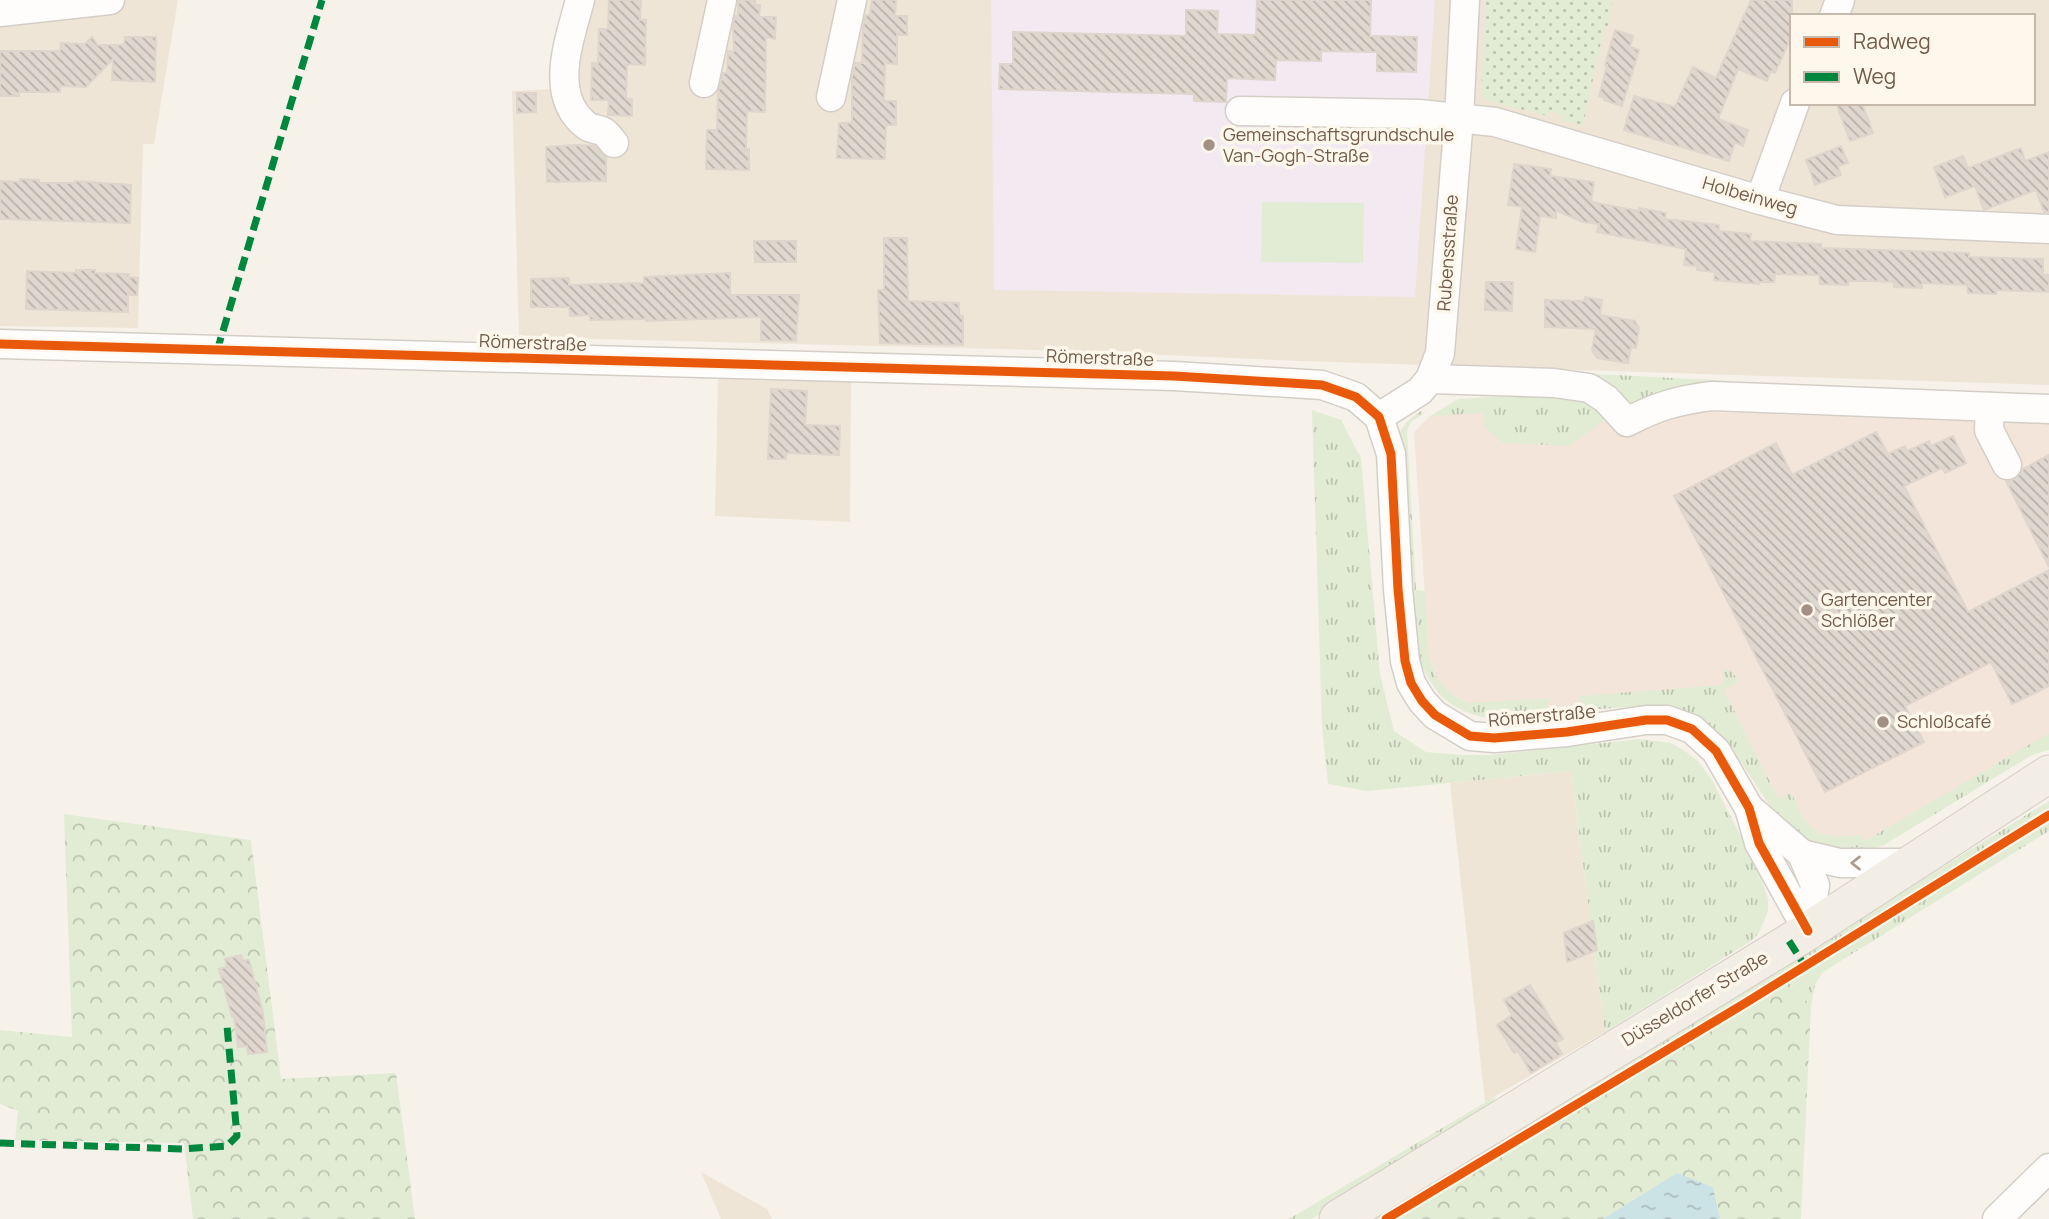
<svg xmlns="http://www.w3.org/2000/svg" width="2049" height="1219" font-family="Manrope,sans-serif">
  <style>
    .residential { fill: #efe5d7; fill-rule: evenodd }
    .commercial { fill: #f4e5db }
    .education { fill: #f3e9f1 }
    .grass { fill: url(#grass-tufts) }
    .forest { fill: url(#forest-crowns) }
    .park { fill: url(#park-dots) }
    .garden { fill: #e2ecd5 }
    .water { fill: url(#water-ripples) }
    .building { fill: url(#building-back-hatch); stroke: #dfd5cc; stroke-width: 2 }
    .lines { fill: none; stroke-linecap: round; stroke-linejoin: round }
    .minor-casing { stroke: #d4cec7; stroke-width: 31 }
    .major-casing { stroke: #d5cdc6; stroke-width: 39 }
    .minor { stroke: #fefdfc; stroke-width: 28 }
    .major { stroke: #f2ede5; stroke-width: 37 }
    .quiet { stroke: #00873e; stroke-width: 7; stroke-dasharray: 14 7; stroke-linecap: butt }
    .cycleway-casing { stroke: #fef7eb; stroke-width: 13 }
    .cycleway { stroke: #e8590c; stroke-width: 9 }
    .oneway { stroke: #ab9c92 }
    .poi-dot { fill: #a19083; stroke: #fef7eb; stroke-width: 2.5 }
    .labels { text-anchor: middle; stroke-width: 7; stroke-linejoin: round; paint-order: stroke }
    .poi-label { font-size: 18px; fill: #735b4b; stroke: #fef7eb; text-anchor: start }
    .street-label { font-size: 18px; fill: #735b4b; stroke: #fef7eb }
  </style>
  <defs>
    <pattern id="grass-tufts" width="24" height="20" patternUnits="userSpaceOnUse" patternTransform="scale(1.75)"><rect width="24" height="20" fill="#e2ecd5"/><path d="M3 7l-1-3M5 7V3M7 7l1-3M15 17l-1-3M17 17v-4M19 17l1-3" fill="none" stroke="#bcc2af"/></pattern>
    <pattern id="forest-crowns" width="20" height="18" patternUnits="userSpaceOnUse" patternTransform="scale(1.75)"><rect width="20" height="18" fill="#e2ecd5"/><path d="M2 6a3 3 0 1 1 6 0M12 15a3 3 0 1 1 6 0" fill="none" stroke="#bcc2af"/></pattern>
    <pattern id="park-dots" width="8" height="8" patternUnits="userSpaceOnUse" patternTransform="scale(1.75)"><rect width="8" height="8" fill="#e2ecd5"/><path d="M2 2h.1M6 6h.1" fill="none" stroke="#bcc2af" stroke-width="1.8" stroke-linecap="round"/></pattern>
    <pattern id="water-ripples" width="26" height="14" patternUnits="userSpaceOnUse" patternTransform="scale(1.75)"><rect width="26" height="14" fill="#cce3e6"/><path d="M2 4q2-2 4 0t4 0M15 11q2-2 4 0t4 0" fill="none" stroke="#aabbbc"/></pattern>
    <pattern id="building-back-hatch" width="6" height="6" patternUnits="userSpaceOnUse" patternTransform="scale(1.75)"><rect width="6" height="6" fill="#e0d8cf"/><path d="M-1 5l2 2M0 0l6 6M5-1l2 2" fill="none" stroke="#bab2aa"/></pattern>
  </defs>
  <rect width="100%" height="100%" fill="#f6f2ea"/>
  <g class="residential">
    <path d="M 0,0 L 178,0 L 154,144 L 143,144 L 138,328 L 0,326 Z"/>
    <path d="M 568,0 L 2049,0 L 2049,385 L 1300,361 L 1073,351 L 519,337 L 512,91 L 553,89 ZM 1792,16 L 2033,16 L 2033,103 L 1792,103 Z"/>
    <path d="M 718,375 L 851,381 L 850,522 L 715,516 Z"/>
    <path d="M 1571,771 L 1605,1032 L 1485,1102 L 1450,783 Z"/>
    <path d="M 701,1172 L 767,1209 L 772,1219 L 721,1219 Z"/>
  </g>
  <path class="commercial" d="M 1453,409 L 1604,421 L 1622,430 L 1682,411 L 2049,423 L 2049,740 L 1855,846 L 1794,825 L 1705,698 L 1496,711 L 1469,703 L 1453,695 L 1437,678 L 1429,656 L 1414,432 L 1430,416 Z"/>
  <path class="education" d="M 991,0 L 1435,0 L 1415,297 L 994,290 Z"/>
  <g class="grass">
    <path d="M 1588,374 L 1595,374 L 1733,381 L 1690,388 L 1632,405 L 1625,403 Z"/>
    <path d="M 1506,396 L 1550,396 L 1589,401 L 1605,417 L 1604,421 L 1569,446 L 1503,443 L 1485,428 L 1483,413 L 1430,416 L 1458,399 Z"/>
    <path d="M 1312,410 L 1341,420 L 1361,458 L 1380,674 L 1394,731 L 1426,752 L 1464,755 L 1491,755 L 1641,739 L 1671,743 L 1685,751 L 1698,761 L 1712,780 L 1760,874 L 1768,899 L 1768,911 L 1759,933 L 1751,941 L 1605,1032 L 1571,771 L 1367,791 L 1328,784 L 1322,726 Z"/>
    <path d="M 1421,411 L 1423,414 L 1411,422 L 1407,431 L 1416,590 L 1425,591 L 1429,656 L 1437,678 L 1453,695 L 1469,703 L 1550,698 L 1545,714 C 1515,726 1475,721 1448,702 C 1434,692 1425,672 1417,656 L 1399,435 C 1404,422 1411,418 1421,411 Z"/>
    <path d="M 1723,669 C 1732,670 1735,675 1739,682 L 1724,690 L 1778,798 L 1791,793 C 1796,802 1800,815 1807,823 C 1819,839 1844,837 1861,835 L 1865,841 L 2049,733 L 2049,750 L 2032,755 L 1884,845 C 1767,883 1766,751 1689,713 C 1657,698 1624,710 1590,709 L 1579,700 L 1579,696 L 1723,685 Z"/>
    <path d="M 2049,801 L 2049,811 L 1810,958 L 1807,959 L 1800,955 Z"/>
    <path d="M 2049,819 L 2049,831 L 1823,972 L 1815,984 L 1811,1007 L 1797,988 L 1786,982 L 1851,939 Z"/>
    <path d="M 1797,958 L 1799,961 L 1795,967 L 1779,978 L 1376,1219 L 1360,1219 Z"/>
    <path d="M 1496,1096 L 1491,1106 L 1481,1113 L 1312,1219 L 1289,1219 Z"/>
  </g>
  <g class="forest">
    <path d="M 64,814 L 251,840 L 281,1079 L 396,1073 L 415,1219 L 193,1219 L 184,1143 L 15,1140 L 18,1111 L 0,1104 L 0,1030 L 72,1037 Z"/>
    <path d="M 1786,982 L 1797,988 L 1811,1007 L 1801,1219 L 1720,1219 L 1713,1187 L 1677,1174 L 1603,1219 L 1392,1219 Z"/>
  </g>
  <path class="park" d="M 1486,0 L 1613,0 L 1608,25 L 1603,33 L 1583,125 L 1561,120 L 1562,115 L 1550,111 L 1548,116 L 1493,102 L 1485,98 L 1481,92 Z"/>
  <path class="garden" d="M 1262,202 L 1364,203 L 1363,263 L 1261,262 Z"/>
  <path class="water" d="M 1677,1173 L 1713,1187 L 1720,1219 L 1603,1219 Z"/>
  <g class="building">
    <path d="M 609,0 L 641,0 L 640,20 L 646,20 L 645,65 L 627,64 L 626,99 L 632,99 L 632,116 L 608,115 L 609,100 L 591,100 L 592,63 L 598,63 L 599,29 L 608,29 Z"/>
    <path d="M 738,0 L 755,0 L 755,5 L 760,5 L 759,17 L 776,17 L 775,39 L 766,37 L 765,112 L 747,111 L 746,149 L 749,149 L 749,170 L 706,169 L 707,130 L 717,130 L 718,92 L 723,73 L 727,73 L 728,51 L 734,51 L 733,26 L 735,16 L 738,16 Z"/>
    <path d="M 872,0 L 896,0 L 895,16 L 907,16 L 907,35 L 897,35 L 897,64 L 885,63 L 884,101 L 896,101 L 896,125 L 886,125 L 885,159 L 837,158 L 839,123 L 852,123 L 852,76 L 855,63 L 862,63 L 863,27 L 866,15 L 870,15 Z"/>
    <path d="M 1257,0 L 1371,0 L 1370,36 L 1417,37 L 1416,72 L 1377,71 L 1377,52 L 1321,51 L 1321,61 L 1276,60 L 1275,80 L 1227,78 L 1226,102 L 1194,101 L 1194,94 L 999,89 L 1000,64 L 1013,64 L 1013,32 L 1186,36 L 1186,10 L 1218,11 L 1217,34 L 1256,35 Z"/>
    <path d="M 1751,0 L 1792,0 L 1792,35 L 1775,73 L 1771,71 L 1767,81 L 1738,69 L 1718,119 L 1748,130 L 1743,146 L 1735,142 L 1729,161 L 1624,130 L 1634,96 L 1675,107 L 1693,67 L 1716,78 Z"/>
    <path d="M 1615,30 L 1633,36 L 1630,47 L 1639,50 L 1622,106 L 1604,100 L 1605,98 L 1599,96 L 1607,65 L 1605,65 Z"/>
    <path d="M 92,37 L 98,45 L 124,45 L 125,37 L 156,37 L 155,82 L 112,80 L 113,59 L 86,87 L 60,86 L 60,92 L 19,92 L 19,96 L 0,96 L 0,51 L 60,51 L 61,43 L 85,44 Z"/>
    <path d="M 517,93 L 536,93 L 536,112 L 517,113 Z"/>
    <path d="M 1836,103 L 1862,103 L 1873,133 L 1850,141 Z"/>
    <path d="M 576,145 L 595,146 L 606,157 L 606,181 L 547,182 L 546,147 Z"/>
    <path d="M 1841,146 L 1848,163 L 1838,166 L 1841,175 L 1815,185 L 1806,160 Z"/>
    <path d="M 2021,148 L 2025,161 L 2049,152 L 2049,212 L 2044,212 L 2036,190 L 1984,210 L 1975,186 L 1945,197 L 1934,167 L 1963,156 L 1968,168 Z"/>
    <path d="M 1514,164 L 1551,169 L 1550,176 L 1594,182 L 1591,202 L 1639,211 L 1639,208 L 1666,213 L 1665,219 L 1719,225 L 1719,231 L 1751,234 L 1750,241 L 1821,244 L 1821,248 L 1969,253 L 1969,257 L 2043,259 L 2043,275 L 2049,275 L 2049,292 L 1996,290 L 1996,294 L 1968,293 L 1967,285 L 1922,283 L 1922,288 L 1894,287 L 1894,282 L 1870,281 L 1848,281 L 1848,285 L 1820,284 L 1819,275 L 1775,274 L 1774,282 L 1759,282 L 1759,284 L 1714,280 L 1715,272 L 1697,270 L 1697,266 L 1684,265 L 1686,249 L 1597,232 L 1599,224 L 1582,222 L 1556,210 L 1556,218 L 1540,216 L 1535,252 L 1516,249 L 1522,207 L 1508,205 Z"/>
    <path d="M 20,179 L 39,180 L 39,183 L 75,183 L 75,181 L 131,185 L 130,223 L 0,219 L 0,181 L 20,182 Z"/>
    <path d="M 884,238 L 907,238 L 908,301 L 959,303 L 959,315 L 963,316 L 963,345 L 880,343 L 878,290 L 884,290 Z"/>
    <path d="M 754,241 L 796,241 L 796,262 L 755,262 Z"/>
    <path d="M 76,270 L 95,270 L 95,273 L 129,274 L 129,277 L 138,278 L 137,295 L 128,295 L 128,312 L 26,309 L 27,271 L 76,273 Z"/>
    <path d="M 730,273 L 730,295 L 799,295 L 796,341 L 761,340 L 761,317 L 646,321 L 646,319 L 590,320 L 590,315 L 570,316 L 569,307 L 531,307 L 531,279 L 569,278 L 569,285 L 644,283 L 644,277 Z"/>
    <path d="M 1486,282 L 1513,282 L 1512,311 L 1485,310 Z"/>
    <path d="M 1585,297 L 1602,300 L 1600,315 L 1635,321 L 1639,328 L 1636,348 L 1631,347 L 1628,363 L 1597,358 L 1592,350 L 1596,329 L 1545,327 L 1545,300 L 1584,301 Z"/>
    <path d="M 771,389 L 807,391 L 805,425 L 840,426 L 839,455 L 786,453 L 786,459 L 768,459 Z"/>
    <path d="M 1876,432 L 1888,454 L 1905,446 L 1907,451 L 1929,441 L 1931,446 L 1953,436 L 1966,463 L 1945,473 L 1942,468 L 1904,486 L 1968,612 L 2049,570 L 2049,686 L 2012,704 L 1991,662 L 1905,706 L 1924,742 L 1825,792 L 1674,496 L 1776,443 L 1792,475 Z"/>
    <path d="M 2049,455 L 2049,567 L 2006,481 L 2015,479 L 2023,469 Z"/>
    <path d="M 1593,921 L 1597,950 L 1567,962 L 1564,933 Z"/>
    <path d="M 241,955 L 243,961 L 249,960 L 263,1013 L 267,1052 L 248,1054 L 247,1046 L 238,1047 L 234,1016 L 232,1017 L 219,969 L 227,967 L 225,959 Z"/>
    <path d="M 1530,985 L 1563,1039 L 1556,1043 L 1562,1054 L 1531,1073 L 1518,1051 L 1514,1053 L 1497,1025 L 1512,1015 L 1504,1000 Z"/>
  </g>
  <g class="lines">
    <g class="minor-casing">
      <g id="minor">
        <path d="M 580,0 C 570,39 547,96 587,126 C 591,129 597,129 602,131 C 607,133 610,139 614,143"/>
        <path d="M 0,12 L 110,0"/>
        <path d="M 1834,16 L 1840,0"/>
        <path d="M 704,83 L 722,0"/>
        <path d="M 831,97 L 852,0"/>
        <path d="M 1240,111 L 1419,114 L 1495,122 L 1760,200 L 1837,220 L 2049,229"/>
        <path d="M 1760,200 L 1795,103"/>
        <path d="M 0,344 L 1174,376 L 1322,385 L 1356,397 L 1379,417 L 1391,454 L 1398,589 L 1405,661 L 1411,683 L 1422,701 L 1435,715 L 1470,736 L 1494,738 L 1567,732 L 1646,720 L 1667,720 L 1692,729 L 1716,751 L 1749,808 L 1759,843 L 1808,931"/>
        <path d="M 1430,379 L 1440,353 L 1459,118 L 1465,0"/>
        <path d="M 1990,407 L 1989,430 L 2007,465"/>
        <path d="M 1379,417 L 1420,391 L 1430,379 L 1554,383 L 1589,388 L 1606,399 L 1627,422 C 1657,406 1679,400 1712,396 L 2049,409"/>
        <path d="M 1749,808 L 1802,854 L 1815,885 L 1808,931"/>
        <path d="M 1802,854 L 1840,863 L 1910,863"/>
        <path d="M 1997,1219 L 2049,1168"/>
      </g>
    </g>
    <g class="major-casing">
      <path id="major" d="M 1338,1219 L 1808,931 L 2049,774"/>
    </g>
    <use href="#minor" class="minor"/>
    <use href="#major" class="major"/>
    <g class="quiet">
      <path d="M 217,351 L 322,0"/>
      <path d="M 1789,941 L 1805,966"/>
      <path d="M 0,1143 L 182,1149 L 227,1146 L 237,1136 L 227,1026"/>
    </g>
    <g class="cycleway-casing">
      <g id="cycleway">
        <path d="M 0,344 L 1174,376 L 1322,385 L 1356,397 L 1379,417 L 1391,454 L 1398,589 L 1405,661 L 1411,683 L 1422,701 L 1435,715 L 1470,736 L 1494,738 L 1567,732 L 1646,720 L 1667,720 L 1692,729 L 1716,751 L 1749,808 L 1759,843 L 1808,931"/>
        <path d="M 1386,1219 L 1747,1002 L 2049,815"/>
      </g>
    </g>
    <use href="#cycleway" class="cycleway"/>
  </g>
  <defs><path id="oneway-chevron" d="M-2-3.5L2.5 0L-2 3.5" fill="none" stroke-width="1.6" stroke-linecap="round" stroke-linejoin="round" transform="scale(1.75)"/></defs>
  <use class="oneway" href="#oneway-chevron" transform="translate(1856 863) rotate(-180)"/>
  <g class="poi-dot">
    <circle cx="1209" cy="145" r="7"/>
    <circle cx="1807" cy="610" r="7"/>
    <circle cx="1883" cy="722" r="7"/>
  </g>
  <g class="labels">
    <g class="poi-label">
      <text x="1223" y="141">Gemeinschaftsgrundschule<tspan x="1223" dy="21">Van-Gogh-Straße</tspan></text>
      <text x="1821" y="606">Gartencenter<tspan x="1821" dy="21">Schlößer</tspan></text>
      <text x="1897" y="728">Schloßcafé</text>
    </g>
    <g class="street-label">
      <text transform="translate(1750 196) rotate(16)" y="6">Holbeinweg</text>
      <text transform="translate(1448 253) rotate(-86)" y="6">Rubensstraße</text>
      <text transform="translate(533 343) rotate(2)" y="6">Römerstraße</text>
      <text transform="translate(1100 358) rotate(2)" y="6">Römerstraße</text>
      <text transform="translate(1542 716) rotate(-5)" y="6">Römerstraße</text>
      <text transform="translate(1695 999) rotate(-31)" y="6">Düsseldorfer Straße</text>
    </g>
  </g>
  <rect x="1790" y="14" width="245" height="91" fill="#fef7eb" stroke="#c6b9ab" stroke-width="2"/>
  <rect x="1804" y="37" width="35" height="10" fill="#e8590c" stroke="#c6b9ab" stroke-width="2"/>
  <text x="1853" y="49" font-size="21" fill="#735b4b">Radweg</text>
  <rect x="1804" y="72" width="35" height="10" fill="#00873e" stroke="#c6b9ab" stroke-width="2"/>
  <text x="1853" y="84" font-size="21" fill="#735b4b">Weg</text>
</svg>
